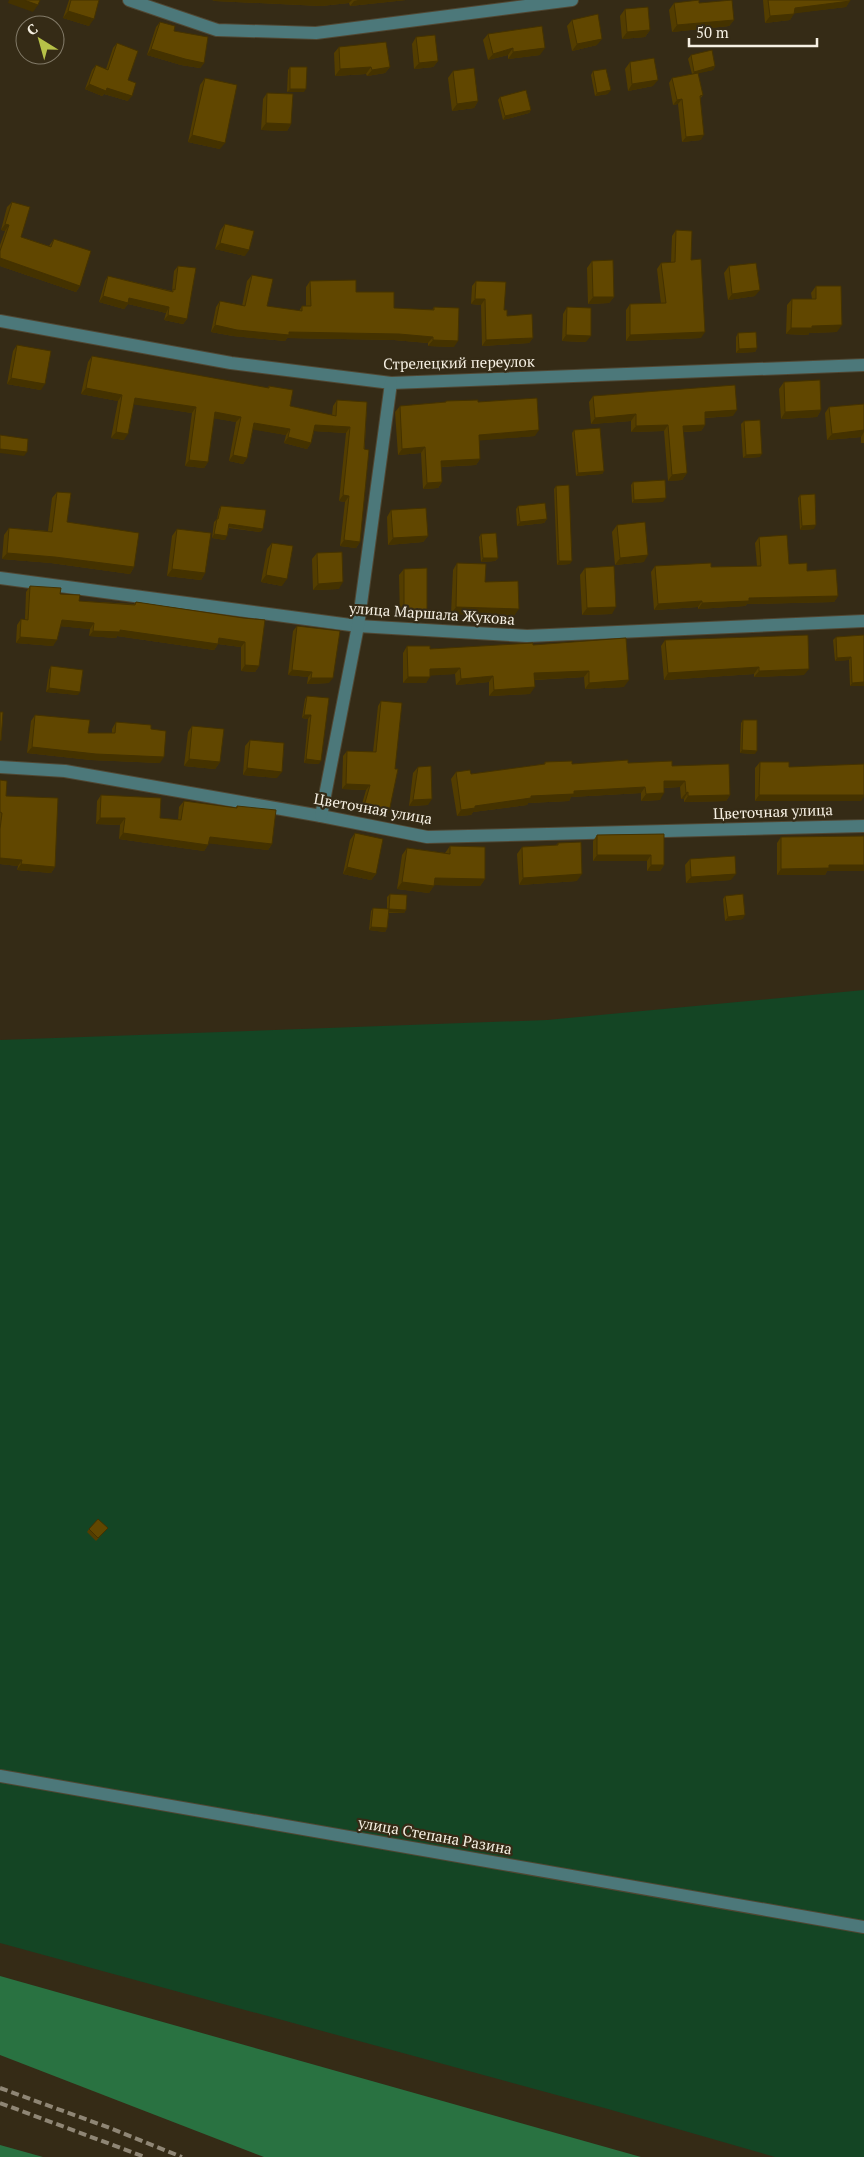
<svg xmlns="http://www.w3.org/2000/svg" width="864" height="2157" font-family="'PT Serif',serif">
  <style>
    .green { fill: #144524 }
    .forest { fill: #297241 }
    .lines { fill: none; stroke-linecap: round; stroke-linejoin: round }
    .minor-casing { stroke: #504733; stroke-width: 14 }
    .minor { stroke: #4c787a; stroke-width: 12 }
    .rail { stroke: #8f8675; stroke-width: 4; stroke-dasharray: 8 4; stroke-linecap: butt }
    .wall { fill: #533d00 }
    .shaded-wall { fill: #443200 }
    .building { fill: #614700; stroke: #443200 }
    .labels { text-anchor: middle; stroke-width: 4.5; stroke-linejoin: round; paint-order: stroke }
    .street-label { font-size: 15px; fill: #f6f0e3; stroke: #352b16 }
  </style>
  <rect width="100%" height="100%" fill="#352b16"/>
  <path class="green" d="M 864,990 L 864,2157 L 775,2157 L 608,2109 L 0,1943 L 0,1040 L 547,1020 Z"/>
  <g class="forest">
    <path d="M 0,1976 L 641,2157 L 264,2157 L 0,2055 Z"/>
    <path d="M 0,2145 L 43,2157 L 0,2157 Z"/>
  </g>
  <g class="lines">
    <g class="minor-casing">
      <g id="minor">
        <path d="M 129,0 L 217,30 L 316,33 L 572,0"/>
        <path d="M 0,321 L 231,363 L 391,383 L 864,365"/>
        <path d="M 0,578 L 358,626 L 527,636 L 864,621"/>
        <path d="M 0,767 L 65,771 L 321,816 L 427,837 L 864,826"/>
        <path d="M 321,816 L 358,626 L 391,383"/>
        <path d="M 0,1776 L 864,1927"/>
      </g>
    </g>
    <use href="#minor" class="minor"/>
    <g class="rail">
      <path d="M 0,2088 L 110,2128 L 182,2157"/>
      <path d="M 0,2103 L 145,2157"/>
    </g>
  </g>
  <g class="wall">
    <path d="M 69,0 L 99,0 L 89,26 L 63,18 Z"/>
    <path d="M 212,0 L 406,0 L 350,6 L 349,3 L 321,6 L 215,1 Z"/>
    <path d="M 763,0 L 850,0 L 846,7 L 794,13 L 790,20 L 765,23 Z"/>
    <path d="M 674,3 L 699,3 L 734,20 L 729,26 L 672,32 L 669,10 Z"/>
    <path d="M 625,9 L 650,30 L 645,37 L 622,39 L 620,16 Z"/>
    <path d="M 572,20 L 597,45 L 572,51 L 567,26 Z"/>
    <path d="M 160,22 L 174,31 L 204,63 L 200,68 L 181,65 L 147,55 L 156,27 Z"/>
    <path d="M 488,34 L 540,55 L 508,59 L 508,55 L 488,60 L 483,40 Z"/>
    <path d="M 416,37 L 438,61 L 433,67 L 414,69 L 412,44 Z"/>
    <path d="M 117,43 L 128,80 L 128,101 L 104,94 L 102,96 L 85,89 L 92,70 L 96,65 L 106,69 L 113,48 Z"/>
    <path d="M 339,47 L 390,67 L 385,73 L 367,76 L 366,74 L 335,76 L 334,53 Z"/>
    <path d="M 691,55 L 715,66 L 713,70 L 698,73 L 703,95 L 700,99 L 701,140 L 682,142 L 678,104 L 673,105 L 669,83 L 672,78 L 692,74 L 688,59 Z"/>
    <path d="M 630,62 L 653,86 L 628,91 L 625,69 Z"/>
    <path d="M 290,67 L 304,92 L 287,92 L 288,70 Z"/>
    <path d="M 453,71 L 478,101 L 474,108 L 452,111 L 448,78 Z"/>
    <path d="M 593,71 L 608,94 L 595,96 L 591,75 Z"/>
    <path d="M 205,78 L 220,149 L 188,142 L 200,85 Z"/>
    <path d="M 267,93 L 291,124 L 287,131 L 261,130 L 263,99 Z"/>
    <path d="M 500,97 L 531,110 L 529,113 L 503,120 L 498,100 Z"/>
    <path d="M 12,202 L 21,237 L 49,246 L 54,239 L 80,286 L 76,292 L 0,266 L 0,245 L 5,231 L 1,230 L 7,207 Z"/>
    <path d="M 225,224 L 245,256 L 215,249 L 220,231 Z"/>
    <path d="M 676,230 L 691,260 L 701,338 L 626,341 L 626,310 L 630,304 L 661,304 L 657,269 L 661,263 L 671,262 L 672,236 Z"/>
    <path d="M 592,261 L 614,297 L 609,303 L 588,304 L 587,268 Z"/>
    <path d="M 178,266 L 187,319 L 183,324 L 164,320 L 166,313 L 128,304 L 124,309 L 99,302 L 105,281 L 108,276 L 172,291 L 174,271 Z"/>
    <path d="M 729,266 L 755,296 L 728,300 L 724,273 Z"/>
    <path d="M 252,275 L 267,306 L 299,311 L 302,306 L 306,306 L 306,287 L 310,281 L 356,292 L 394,308 L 432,310 L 434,307 L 454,347 L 428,346 L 428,343 L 394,340 L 287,338 L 285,341 L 233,336 L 211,332 L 216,307 L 220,301 L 242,306 L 247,281 Z"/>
    <path d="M 476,281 L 504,310 L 507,316 L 533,338 L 529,343 L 482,346 L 481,305 L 471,304 L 472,286 Z"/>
    <path d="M 816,286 L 837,332 L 809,333 L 808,335 L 786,334 L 787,305 L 792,299 L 812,299 L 811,293 Z"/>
    <path d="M 567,307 L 586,342 L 562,341 L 563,314 Z"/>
    <path d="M 738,333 L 757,348 L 755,352 L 736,353 L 736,337 Z"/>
    <path d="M 17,345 L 41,390 L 7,384 L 13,351 Z"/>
    <path d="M 92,356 L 267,388 L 269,386 L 290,406 L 332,415 L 333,406 L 337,400 L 367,402 L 360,542 L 356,548 L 340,546 L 345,502 L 339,501 L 346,433 L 314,431 L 311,443 L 307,449 L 284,443 L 286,435 L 253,429 L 247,458 L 243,464 L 229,461 L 236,422 L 214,418 L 208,462 L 204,468 L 185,466 L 192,413 L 134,404 L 124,440 L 111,438 L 118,401 L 81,394 L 88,362 Z"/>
    <path d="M 784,382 L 821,410 L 817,417 L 781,419 L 779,389 Z"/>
    <path d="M 593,396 L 733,416 L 705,418 L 705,425 L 701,431 L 683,432 L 687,473 L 682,480 L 668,481 L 664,431 L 631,432 L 631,421 L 591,424 L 589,402 Z"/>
    <path d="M 446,401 L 478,402 L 535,436 L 479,440 L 480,459 L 476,465 L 441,467 L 442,482 L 438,488 L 423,489 L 421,453 L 398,455 L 395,412 L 400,406 L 445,402 Z"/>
    <path d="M 864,404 L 864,443 L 861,443 L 861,437 L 827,440 L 825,413 L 829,407 Z"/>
    <path d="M 744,421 L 760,457 L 743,458 L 741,424 Z"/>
    <path d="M 574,430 L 604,471 L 602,474 L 576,476 L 572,433 Z"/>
    <path d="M 633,482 L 663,502 L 632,503 L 631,485 Z"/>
    <path d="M 556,486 L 570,564 L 557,565 L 554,489 Z"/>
    <path d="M 57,492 L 67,522 L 134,567 L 130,574 L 51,563 L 2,559 L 4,535 L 9,528 L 48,531 L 52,498 Z"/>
    <path d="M 800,495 L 814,529 L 800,530 L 798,498 Z"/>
    <path d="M 221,506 L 263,529 L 260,532 L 229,528 L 225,540 L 212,538 L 214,522 L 217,519 L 219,509 Z"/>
    <path d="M 518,506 L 547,519 L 544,523 L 517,526 L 516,509 Z"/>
    <path d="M 391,510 L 428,536 L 423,542 L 388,545 L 387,517 Z"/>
    <path d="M 617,525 L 644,562 L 615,565 L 612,532 Z"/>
    <path d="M 177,529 L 205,573 L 201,580 L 167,576 L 172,536 Z"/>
    <path d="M 481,534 L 498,558 L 495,561 L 481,562 L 479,537 Z"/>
    <path d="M 759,537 L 789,564 L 807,571 L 838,596 L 834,602 L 747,604 L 745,606 L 698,609 L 698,607 L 654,610 L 651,572 L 655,566 L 711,567 L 757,566 L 755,543 Z"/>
    <path d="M 272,543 L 282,586 L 261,582 L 267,549 Z"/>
    <path d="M 317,553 L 339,589 L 313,590 L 312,559 Z"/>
    <path d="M 457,563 L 485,582 L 514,616 L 451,614 L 453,570 Z"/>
    <path d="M 585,568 L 612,614 L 582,615 L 580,575 Z"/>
    <path d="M 404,569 L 427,611 L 422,618 L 400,618 L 399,575 Z"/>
    <path d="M 30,586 L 60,594 L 79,601 L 134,604 L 136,602 L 243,618 L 259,666 L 255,672 L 241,671 L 241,647 L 218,644 L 214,650 L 117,636 L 116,638 L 89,636 L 90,629 L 60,626 L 53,646 L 16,643 L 17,625 L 21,619 L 25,619 L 26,592 Z"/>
    <path d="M 297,626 L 329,683 L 307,684 L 308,677 L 288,675 L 293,631 Z"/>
    <path d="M 864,635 L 864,686 L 850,686 L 849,660 L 835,661 L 833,640 L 836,637 Z"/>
    <path d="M 665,640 L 804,675 L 754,677 L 754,674 L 664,680 L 661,646 Z"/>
    <path d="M 533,645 L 624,687 L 585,689 L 584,677 L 535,680 L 530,694 L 489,696 L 489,682 L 456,685 L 455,674 L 430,675 L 426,683 L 403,683 L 403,653 L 407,646 L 430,649 Z"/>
    <path d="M 51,666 L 78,695 L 46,692 L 49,670 Z"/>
    <path d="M 307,696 L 319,764 L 304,763 L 308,719 L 302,718 L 305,699 Z"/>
    <path d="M 381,701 L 389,812 L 385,817 L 360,811 L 366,790 L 342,789 L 343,756 L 347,751 L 373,752 L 378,706 Z"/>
    <path d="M 35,715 L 88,733 L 112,733 L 112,729 L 116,722 L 151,729 L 160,763 L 91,760 L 27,753 L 31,721 Z"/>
    <path d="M 743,720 L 755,754 L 740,753 L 741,723 Z"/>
    <path d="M 192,726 L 220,762 L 215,769 L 184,766 L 188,732 Z"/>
    <path d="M 250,740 L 277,778 L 243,775 L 245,746 Z"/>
    <path d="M 545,762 L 572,764 L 628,763 L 672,766 L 730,795 L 726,801 L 684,802 L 684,799 L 681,799 L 680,787 L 664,788 L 660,800 L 641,801 L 641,793 L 571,797 L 569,801 L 528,803 L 527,805 L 473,812 L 471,815 L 457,816 L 451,779 L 456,772 L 471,774 L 544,764 Z"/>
    <path d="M 760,762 L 789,767 L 863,797 L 861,801 L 755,801 L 755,768 Z"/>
    <path d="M 418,767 L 428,805 L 409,806 L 413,773 Z"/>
    <path d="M 0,780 L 6,796 L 55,867 L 51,873 L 17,870 L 18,866 L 0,864 Z"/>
    <path d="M 101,795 L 160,818 L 178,820 L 179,807 L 184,801 L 236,808 L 237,806 L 272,844 L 268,850 L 209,843 L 204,851 L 119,839 L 120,825 L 96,824 L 97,801 Z"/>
    <path d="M 355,833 L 376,874 L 371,880 L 343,874 L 350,840 Z"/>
    <path d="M 664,834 L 664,865 L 660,871 L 647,871 L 647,861 L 593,861 L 593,841 L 597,835 Z"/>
    <path d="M 781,837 L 827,871 L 825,875 L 777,875 L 777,843 Z"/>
    <path d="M 558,843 L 577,881 L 519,885 L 517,854 L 522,847 L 556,845 Z"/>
    <path d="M 450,846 L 485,879 L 480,886 L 434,885 L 429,893 L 397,889 L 402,855 L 407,848 L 445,853 Z"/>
    <path d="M 690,859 L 731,880 L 686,883 L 685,865 Z"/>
    <path d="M 390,894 L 406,910 L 404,913 L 389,913 L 387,928 L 385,932 L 369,930 L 371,911 L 373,908 L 387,909 L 387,897 Z"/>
    <path d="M 725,896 L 743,919 L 725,921 L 723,899 Z"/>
    <path d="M 108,1528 L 96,1541 L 87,1532 L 89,1529 Z"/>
  </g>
  <g class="shaded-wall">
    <path d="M 9,0 L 24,0 L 38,5 L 33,12 L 8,3 Z"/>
    <path d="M 212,0 L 352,0 L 349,3 L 321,6 L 215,1 Z"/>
    <path d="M 358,0 L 406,0 L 350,6 L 354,1 Z"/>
    <path d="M 850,1 L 846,7 L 790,14 L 795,8 Z"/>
    <path d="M 68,11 L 94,19 L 89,26 L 63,18 Z"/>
    <path d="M 794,14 L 790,20 L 765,23 L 770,16 Z"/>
    <path d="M 734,20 L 729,26 L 672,32 L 677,25 Z"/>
    <path d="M 650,30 L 645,37 L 622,39 L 627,32 Z"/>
    <path d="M 602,39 L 597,45 L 572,51 L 577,44 Z"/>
    <path d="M 513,48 L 508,55 L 488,60 L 493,54 Z"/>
    <path d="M 545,48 L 540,55 L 508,59 L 513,52 Z"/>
    <path d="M 151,49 L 204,63 L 200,68 L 181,65 L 147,55 Z"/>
    <path d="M 438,61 L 433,67 L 414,69 L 419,63 Z"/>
    <path d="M 715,66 L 713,70 L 692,75 L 694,72 Z"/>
    <path d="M 371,67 L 366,74 L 335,76 L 340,69 Z"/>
    <path d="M 390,67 L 385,73 L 367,76 L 372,70 Z"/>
    <path d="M 658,80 L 653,86 L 628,91 L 632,84 Z"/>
    <path d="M 89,84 L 107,88 L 132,96 L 128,101 L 104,94 L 102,96 L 85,89 Z"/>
    <path d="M 290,89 L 306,89 L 304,92 L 287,92 Z"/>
    <path d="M 611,90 L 608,94 L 595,96 L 597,93 Z"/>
    <path d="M 682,99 L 678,104 L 673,105 L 677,100 Z"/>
    <path d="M 478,101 L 474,108 L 452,111 L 457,104 Z"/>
    <path d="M 531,110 L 529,113 L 503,120 L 505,116 Z"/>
    <path d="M 266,123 L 291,124 L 287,131 L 261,130 Z"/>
    <path d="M 192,135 L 225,143 L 220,149 L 188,142 Z"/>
    <path d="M 704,135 L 701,140 L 682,142 L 686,137 Z"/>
    <path d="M 5,224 L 9,225 L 5,231 L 1,230 Z"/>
    <path d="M 220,243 L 249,250 L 245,256 L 215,249 Z"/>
    <path d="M 0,258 L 80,286 L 76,292 L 0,266 Z"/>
    <path d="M 760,290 L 755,296 L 728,300 L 732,294 Z"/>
    <path d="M 103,296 L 129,298 L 169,307 L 166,313 L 128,304 L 124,309 L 99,302 Z"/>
    <path d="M 593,297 L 614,297 L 609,303 L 588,304 Z"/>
    <path d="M 475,299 L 485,299 L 481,305 L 471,304 Z"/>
    <path d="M 168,315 L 187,319 L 183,324 L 164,320 Z"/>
    <path d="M 215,325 L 289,332 L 399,334 L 433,337 L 428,343 L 394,340 L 287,338 L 285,341 L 233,336 L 211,332 Z"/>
    <path d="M 842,325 L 837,332 L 809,333 L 808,335 L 786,334 L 791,328 L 812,326 Z"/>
    <path d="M 705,332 L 701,338 L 626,341 L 630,335 Z"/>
    <path d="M 566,335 L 591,336 L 586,342 L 562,341 Z"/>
    <path d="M 533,338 L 529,343 L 482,346 L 486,340 Z"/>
    <path d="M 433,340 L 458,341 L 454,347 L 428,346 Z"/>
    <path d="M 757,348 L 755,352 L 736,353 L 739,349 Z"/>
    <path d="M 11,378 L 45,384 L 41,390 L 7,384 Z"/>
    <path d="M 86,388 L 122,395 L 118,401 L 81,394 Z"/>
    <path d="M 135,398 L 196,407 L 192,413 L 130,404 Z"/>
    <path d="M 737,410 L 733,416 L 700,418 L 705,412 Z"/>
    <path d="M 821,410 L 817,417 L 781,419 L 785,412 Z"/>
    <path d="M 215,412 L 241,417 L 236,422 L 211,418 Z"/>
    <path d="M 636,414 L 631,421 L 591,424 L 595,418 Z"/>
    <path d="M 254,423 L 290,429 L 286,435 L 250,429 Z"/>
    <path d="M 315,425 L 350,427 L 346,433 L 311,431 Z"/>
    <path d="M 668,425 L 664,431 L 631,432 L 636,426 Z"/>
    <path d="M 705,425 L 701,431 L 678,432 L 683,426 Z"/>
    <path d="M 539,430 L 535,436 L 475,441 L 479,435 Z"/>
    <path d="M 864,430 L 864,432 L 861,437 L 827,440 L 832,434 Z"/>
    <path d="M 116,432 L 128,434 L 124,440 L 111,438 Z"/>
    <path d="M 288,437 L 311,443 L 307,449 L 284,443 Z"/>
    <path d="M 425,447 L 421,453 L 398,455 L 402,449 Z"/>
    <path d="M 0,449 L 27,452 L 24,456 L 0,453 Z"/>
    <path d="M 762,454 L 760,457 L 743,458 L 746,455 Z"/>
    <path d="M 233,455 L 247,458 L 243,464 L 229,461 Z"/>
    <path d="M 480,459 L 476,465 L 437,467 L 441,461 Z"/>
    <path d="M 189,460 L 208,462 L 204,468 L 185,466 Z"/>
    <path d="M 604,471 L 602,474 L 576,476 L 578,473 Z"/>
    <path d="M 687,473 L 682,480 L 668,481 L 672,475 Z"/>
    <path d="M 442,482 L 438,488 L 423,489 L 427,483 Z"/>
    <path d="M 343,495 L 349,496 L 345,502 L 339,501 Z"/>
    <path d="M 666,498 L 663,502 L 632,503 L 634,500 Z"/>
    <path d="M 547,519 L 544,523 L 517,526 L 520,522 Z"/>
    <path d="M 229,524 L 263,529 L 260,532 L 227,527 Z"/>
    <path d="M 816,525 L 814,529 L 800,530 L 802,526 Z"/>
    <path d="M 214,534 L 227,536 L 225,540 L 212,538 Z"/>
    <path d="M 428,536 L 423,542 L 388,545 L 393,538 Z"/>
    <path d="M 344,540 L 360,542 L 356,548 L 340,546 Z"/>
    <path d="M 7,553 L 55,557 L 134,567 L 130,574 L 51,563 L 2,559 Z"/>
    <path d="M 648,555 L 644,562 L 615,565 L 620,558 Z"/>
    <path d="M 483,558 L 498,558 L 495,561 L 481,562 Z"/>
    <path d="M 559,561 L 572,561 L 570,564 L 557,565 Z"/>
    <path d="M 172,569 L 205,573 L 201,580 L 167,576 Z"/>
    <path d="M 266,575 L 287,579 L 282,586 L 261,582 Z"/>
    <path d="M 343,582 L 339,589 L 313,590 L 318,584 Z"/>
    <path d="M 838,596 L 834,602 L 747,604 L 745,606 L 698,609 L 702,603 L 749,598 Z"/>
    <path d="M 702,601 L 698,607 L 654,610 L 658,604 Z"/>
    <path d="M 456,607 L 519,609 L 514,616 L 451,614 Z"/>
    <path d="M 616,607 L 612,614 L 582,615 L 587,608 Z"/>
    <path d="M 427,611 L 422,618 L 400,618 L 404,612 Z"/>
    <path d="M 62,620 L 94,623 L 90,629 L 58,626 Z"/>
    <path d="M 120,630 L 219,638 L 245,642 L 241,647 L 218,644 L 214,650 L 117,636 L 116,638 L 89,636 L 93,631 Z"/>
    <path d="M 20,637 L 57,640 L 53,646 L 16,643 Z"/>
    <path d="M 851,657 L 849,660 L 835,661 L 837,658 Z"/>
    <path d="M 245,665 L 259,666 L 255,672 L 241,671 Z"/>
    <path d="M 759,667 L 754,674 L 664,680 L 668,673 Z"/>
    <path d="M 460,668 L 455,674 L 426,676 L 430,669 Z"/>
    <path d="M 809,669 L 804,675 L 754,677 L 759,671 Z"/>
    <path d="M 292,670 L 312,672 L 308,677 L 288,675 Z"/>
    <path d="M 589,671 L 584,677 L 530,680 L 534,673 Z"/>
    <path d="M 493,676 L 489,682 L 456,685 L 461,679 Z"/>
    <path d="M 408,677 L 430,677 L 426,683 L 403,683 Z"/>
    <path d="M 311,678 L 333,678 L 329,683 L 307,684 Z"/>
    <path d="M 629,680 L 624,687 L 585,689 L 589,683 Z"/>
    <path d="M 864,682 L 864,686 L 850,686 L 852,683 Z"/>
    <path d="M 535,687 L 530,694 L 489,696 L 494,690 Z"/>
    <path d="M 49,688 L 80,692 L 78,695 L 46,692 Z"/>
    <path d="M 304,715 L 311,715 L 308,719 L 302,718 Z"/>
    <path d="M 32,747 L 164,757 L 160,763 L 91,760 L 27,753 Z"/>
    <path d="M 742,750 L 757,751 L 755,754 L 740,753 Z"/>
    <path d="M 189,759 L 220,762 L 215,769 L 184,766 Z"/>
    <path d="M 306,759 L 321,761 L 319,764 L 304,763 Z"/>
    <path d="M 247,768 L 282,772 L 277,778 L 243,775 Z"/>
    <path d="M 664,781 L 685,781 L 680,787 L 660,788 Z"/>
    <path d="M 346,784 L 370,785 L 366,790 L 342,789 Z"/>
    <path d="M 645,787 L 641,793 L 571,797 L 569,801 L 528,803 L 527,805 L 473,812 L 471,815 L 457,816 L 461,810 L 475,806 L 531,796 L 574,791 Z"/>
    <path d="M 688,792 L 684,799 L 681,799 L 686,793 Z"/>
    <path d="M 664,793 L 660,800 L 641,801 L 646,794 Z"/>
    <path d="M 864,793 L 864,797 L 861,801 L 755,801 L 759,795 Z"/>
    <path d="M 730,795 L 726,801 L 684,802 L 688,796 Z"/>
    <path d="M 432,799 L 428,805 L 409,806 L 413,800 Z"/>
    <path d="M 364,806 L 389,812 L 385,817 L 360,811 Z"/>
    <path d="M 100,818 L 125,818 L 120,825 L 96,824 Z"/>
    <path d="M 123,833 L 208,845 L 204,851 L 119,839 Z"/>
    <path d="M 210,837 L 272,844 L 268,850 L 205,843 Z"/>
    <path d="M 597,855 L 651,855 L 647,861 L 593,861 Z"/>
    <path d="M 0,858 L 22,860 L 18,866 L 0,864 Z"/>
    <path d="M 21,864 L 55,867 L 51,873 L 17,870 Z"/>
    <path d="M 651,865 L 664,865 L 660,871 L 647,871 Z"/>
    <path d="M 829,865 L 864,865 L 864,871 L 827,871 L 825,875 L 777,875 L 781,869 Z"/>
    <path d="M 347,867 L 376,874 L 371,880 L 343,874 Z"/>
    <path d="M 582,874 L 577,881 L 519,885 L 523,878 Z"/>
    <path d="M 736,874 L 731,880 L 686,883 L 691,877 Z"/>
    <path d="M 435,878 L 485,879 L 480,886 L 430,885 Z"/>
    <path d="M 402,882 L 434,886 L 429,893 L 397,889 Z"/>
    <path d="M 389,909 L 406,910 L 404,913 L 386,912 Z"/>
    <path d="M 745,915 L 743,919 L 725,921 L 728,917 Z"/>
    <path d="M 371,927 L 387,928 L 385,932 L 369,930 Z"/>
  </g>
  <g class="building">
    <path d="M 24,0 L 40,0 L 38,5 Z"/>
    <path d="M 71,0 L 99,0 L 94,19 L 68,11 Z"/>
    <path d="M 699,0 L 699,3 L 732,0 L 734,20 L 677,25 L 674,3 Z"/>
    <path d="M 768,0 L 850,0 L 850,1 L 795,8 L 794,14 L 770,16 Z"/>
    <path d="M 648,7 L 650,30 L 627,32 L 625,9 Z"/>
    <path d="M 598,14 L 602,39 L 577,44 L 572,20 Z"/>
    <path d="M 160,22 L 175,26 L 174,31 L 208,37 L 204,63 L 185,59 L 151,49 Z"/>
    <path d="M 542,26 L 545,48 L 513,52 L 513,48 L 493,54 L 488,34 Z"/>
    <path d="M 435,35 L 438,61 L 419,63 L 416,37 Z"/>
    <path d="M 386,42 L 390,67 L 372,70 L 371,67 L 340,69 L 339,47 Z"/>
    <path d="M 117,43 L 138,51 L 128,80 L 136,83 L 132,96 L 107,88 L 106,91 L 89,84 L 96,65 L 108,70 Z"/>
    <path d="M 712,50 L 715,66 L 694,72 L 691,55 Z"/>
    <path d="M 654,58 L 658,80 L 632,84 L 630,62 Z"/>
    <path d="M 290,67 L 307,67 L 306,89 L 290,89 Z"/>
    <path d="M 474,68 L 478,101 L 457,104 L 453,71 Z"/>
    <path d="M 606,69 L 611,90 L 597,93 L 593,71 Z"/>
    <path d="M 698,73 L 703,95 L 700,96 L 704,135 L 686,137 L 682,99 L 677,100 L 672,78 Z"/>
    <path d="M 205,78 L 237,85 L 225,143 L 192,135 Z"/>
    <path d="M 526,90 L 531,110 L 505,116 L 500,97 Z"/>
    <path d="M 267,93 L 293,94 L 291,124 L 266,123 Z"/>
    <path d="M 12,202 L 30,207 L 21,237 L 51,247 L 54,239 L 91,251 L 80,286 L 0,258 L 0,251 L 9,225 L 5,224 Z"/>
    <path d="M 225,224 L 254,231 L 249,250 L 220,243 Z"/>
    <path d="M 676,230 L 692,231 L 691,260 L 701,259 L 705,332 L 630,335 L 630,304 L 666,303 L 661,263 L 675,262 Z"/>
    <path d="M 613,260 L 614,297 L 593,297 L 592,261 Z"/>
    <path d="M 756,263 L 760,290 L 732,294 L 729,266 Z"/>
    <path d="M 178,266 L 196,268 L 187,319 L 168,315 L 169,307 L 129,298 L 128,303 L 103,296 L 108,276 L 173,292 L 173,289 L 175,290 Z"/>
    <path d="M 252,275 L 273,279 L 267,306 L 302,311 L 302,306 L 311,306 L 310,281 L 356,280 L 356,292 L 394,292 L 394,308 L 434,310 L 434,307 L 459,308 L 458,341 L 433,340 L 433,337 L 399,334 L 289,332 L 289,335 L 237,330 L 215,325 L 220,301 L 245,306 Z"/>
    <path d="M 476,281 L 506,282 L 504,310 L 507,310 L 507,316 L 532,314 L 533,338 L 486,340 L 485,299 L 475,299 Z"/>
    <path d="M 816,286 L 841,286 L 842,325 L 812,326 L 812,328 L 791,328 L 792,299 L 816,299 Z"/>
    <path d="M 567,307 L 591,308 L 591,336 L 566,335 Z"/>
    <path d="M 756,332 L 757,348 L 739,349 L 738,333 Z"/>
    <path d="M 17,345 L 51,351 L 45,384 L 11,378 Z"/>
    <path d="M 92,356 L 269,388 L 269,386 L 293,390 L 290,406 L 336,416 L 337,400 L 367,402 L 364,449 L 369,450 L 360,542 L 344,540 L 349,496 L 343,495 L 350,427 L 315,425 L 311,443 L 288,437 L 290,429 L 254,423 L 247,458 L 233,455 L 241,417 L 215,412 L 208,462 L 189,460 L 196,407 L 135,398 L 128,434 L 116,432 L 122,395 L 86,388 Z"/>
    <path d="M 820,380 L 821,410 L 785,412 L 784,382 Z"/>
    <path d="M 735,385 L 737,410 L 705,412 L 705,425 L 683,426 L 687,473 L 672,475 L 668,425 L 636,426 L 636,414 L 595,418 L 593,396 Z"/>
    <path d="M 537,398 L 539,430 L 479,435 L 480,459 L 441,461 L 442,482 L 427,483 L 425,447 L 402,449 L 400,406 L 446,402 L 446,401 L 478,400 L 478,402 Z"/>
    <path d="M 864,404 L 864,430 L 832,434 L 829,407 Z"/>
    <path d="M 760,420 L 762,454 L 746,455 L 744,421 Z"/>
    <path d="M 600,428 L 604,471 L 578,473 L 574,430 Z"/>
    <path d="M 0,435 L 28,439 L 27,452 L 0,449 Z"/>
    <path d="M 665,480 L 666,498 L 634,500 L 633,482 Z"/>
    <path d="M 569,485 L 572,561 L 559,561 L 556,486 Z"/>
    <path d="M 57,492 L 71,493 L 67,522 L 139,533 L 134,567 L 55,557 L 7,553 L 9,528 L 52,532 Z"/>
    <path d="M 815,494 L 816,525 L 802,526 L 800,495 Z"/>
    <path d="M 545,503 L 547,519 L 520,522 L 518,506 Z"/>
    <path d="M 221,506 L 266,510 L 263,529 L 229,524 L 227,536 L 214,534 L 217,519 L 218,519 Z"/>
    <path d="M 426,508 L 428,536 L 393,538 L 391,510 Z"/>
    <path d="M 645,522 L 648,555 L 620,558 L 617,525 Z"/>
    <path d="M 177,529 L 211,533 L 205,573 L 172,569 Z"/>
    <path d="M 496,533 L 498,558 L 483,558 L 481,534 Z"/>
    <path d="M 787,535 L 789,564 L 807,563 L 807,571 L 836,569 L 838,596 L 749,598 L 749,601 L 702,603 L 702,601 L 658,604 L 655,566 L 711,563 L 711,567 L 761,566 L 759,537 Z"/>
    <path d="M 272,543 L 293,546 L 287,579 L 266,575 Z"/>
    <path d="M 342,552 L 343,582 L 318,584 L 317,553 Z"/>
    <path d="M 457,563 L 486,564 L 485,582 L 518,581 L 519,609 L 456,607 Z"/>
    <path d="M 614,566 L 616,607 L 587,608 L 585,568 Z"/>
    <path d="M 427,568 L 427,611 L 404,612 L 404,569 Z"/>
    <path d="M 30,586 L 61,588 L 60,594 L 80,595 L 79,601 L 135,605 L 136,602 L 243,618 L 265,620 L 259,666 L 245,665 L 245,642 L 219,638 L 218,644 L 120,630 L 120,632 L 93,631 L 94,623 L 62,620 L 57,640 L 20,637 L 21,619 L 28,620 Z"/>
    <path d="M 297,626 L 340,631 L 333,678 L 311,678 L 312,672 L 292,670 Z"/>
    <path d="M 808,635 L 809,669 L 759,671 L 759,667 L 668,673 L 665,640 Z"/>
    <path d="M 864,635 L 864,682 L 852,683 L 851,657 L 837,658 L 836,637 Z"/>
    <path d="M 626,638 L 629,680 L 589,683 L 589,671 L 534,673 L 535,687 L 494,690 L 493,676 L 461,679 L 460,668 L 430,669 L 430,677 L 408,677 L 407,646 L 430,646 L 430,649 L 533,643 L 533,645 Z"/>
    <path d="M 51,666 L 83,670 L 80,692 L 49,688 Z"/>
    <path d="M 307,696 L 329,698 L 321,761 L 306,759 L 311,715 L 304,715 Z"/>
    <path d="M 381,701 L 402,703 L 395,769 L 398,769 L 389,812 L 364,806 L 370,785 L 346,784 L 347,751 L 376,752 Z"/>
    <path d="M 0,712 L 3,712 L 1,741 L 0,740 Z"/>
    <path d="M 35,715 L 90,720 L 88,733 L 115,733 L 116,722 L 151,725 L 151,729 L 166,731 L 164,757 L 96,754 L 32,747 Z"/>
    <path d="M 743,720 L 757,720 L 757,751 L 742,750 Z"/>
    <path d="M 192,726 L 224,729 L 220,762 L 189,759 Z"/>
    <path d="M 250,740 L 284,743 L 282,772 L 247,768 Z"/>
    <path d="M 628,760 L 628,763 L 672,761 L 672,766 L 729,764 L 730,795 L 688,796 L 688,792 L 686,793 L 685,781 L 664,781 L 664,793 L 646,794 L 645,787 L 574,791 L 574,794 L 531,796 L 531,798 L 475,806 L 475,808 L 461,810 L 456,772 L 470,770 L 471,774 L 545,764 L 545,762 L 572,761 L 572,764 Z"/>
    <path d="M 760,762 L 789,762 L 789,767 L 864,764 L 864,795 L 759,795 Z"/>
    <path d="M 431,766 L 432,799 L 413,800 L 418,767 Z"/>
    <path d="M 0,780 L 7,781 L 6,796 L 58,798 L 55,867 L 21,864 L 22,860 L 0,858 L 0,829 L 2,813 L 0,812 Z"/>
    <path d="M 101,795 L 161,798 L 160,818 L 181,820 L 184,801 L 237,808 L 237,806 L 276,810 L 272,844 L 210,837 L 208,845 L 123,833 L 125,818 L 100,818 Z"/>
    <path d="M 355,833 L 383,839 L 376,874 L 347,867 Z"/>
    <path d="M 664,834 L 664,865 L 651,865 L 651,855 L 597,855 L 597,835 Z"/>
    <path d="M 864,836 L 864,865 L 829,865 L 829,868 L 781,869 L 781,837 Z"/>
    <path d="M 581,842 L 582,874 L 523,878 L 522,847 L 558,845 L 558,843 Z"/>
    <path d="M 450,846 L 485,847 L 485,879 L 435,878 L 434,886 L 402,882 L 407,848 L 450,854 Z"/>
    <path d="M 735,856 L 736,874 L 691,877 L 690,859 Z"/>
    <path d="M 390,894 L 407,895 L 406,910 L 389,909 Z"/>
    <path d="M 743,894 L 745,915 L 728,917 L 725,896 Z"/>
    <path d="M 373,908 L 389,909 L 387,928 L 371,927 Z"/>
    <path d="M 98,1519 L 108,1528 L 98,1538 L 89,1529 Z"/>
  </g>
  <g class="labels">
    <g class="street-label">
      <text transform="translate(459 363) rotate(-1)" y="5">Стрелецкий переулок</text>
      <text transform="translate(432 614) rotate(4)" y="5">улица Маршала Жукова</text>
      <text transform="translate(373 809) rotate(10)" y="5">Цветочная улица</text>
      <text transform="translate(773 812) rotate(-2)" y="5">Цветочная улица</text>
      <text transform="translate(435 1836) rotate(10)" y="5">улица Степана Разина</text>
    </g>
  </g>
  <g transform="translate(40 40) rotate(323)"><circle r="24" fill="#352b16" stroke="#827a68"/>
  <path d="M0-4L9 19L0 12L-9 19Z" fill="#b7c148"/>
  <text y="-8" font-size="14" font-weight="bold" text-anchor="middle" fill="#f6f0e3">С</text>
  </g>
  <path d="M689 38v8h128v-8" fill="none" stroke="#f6f0e3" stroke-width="2.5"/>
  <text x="696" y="38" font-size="15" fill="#f6f0e3" stroke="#352b16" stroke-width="4" paint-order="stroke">50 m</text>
</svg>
